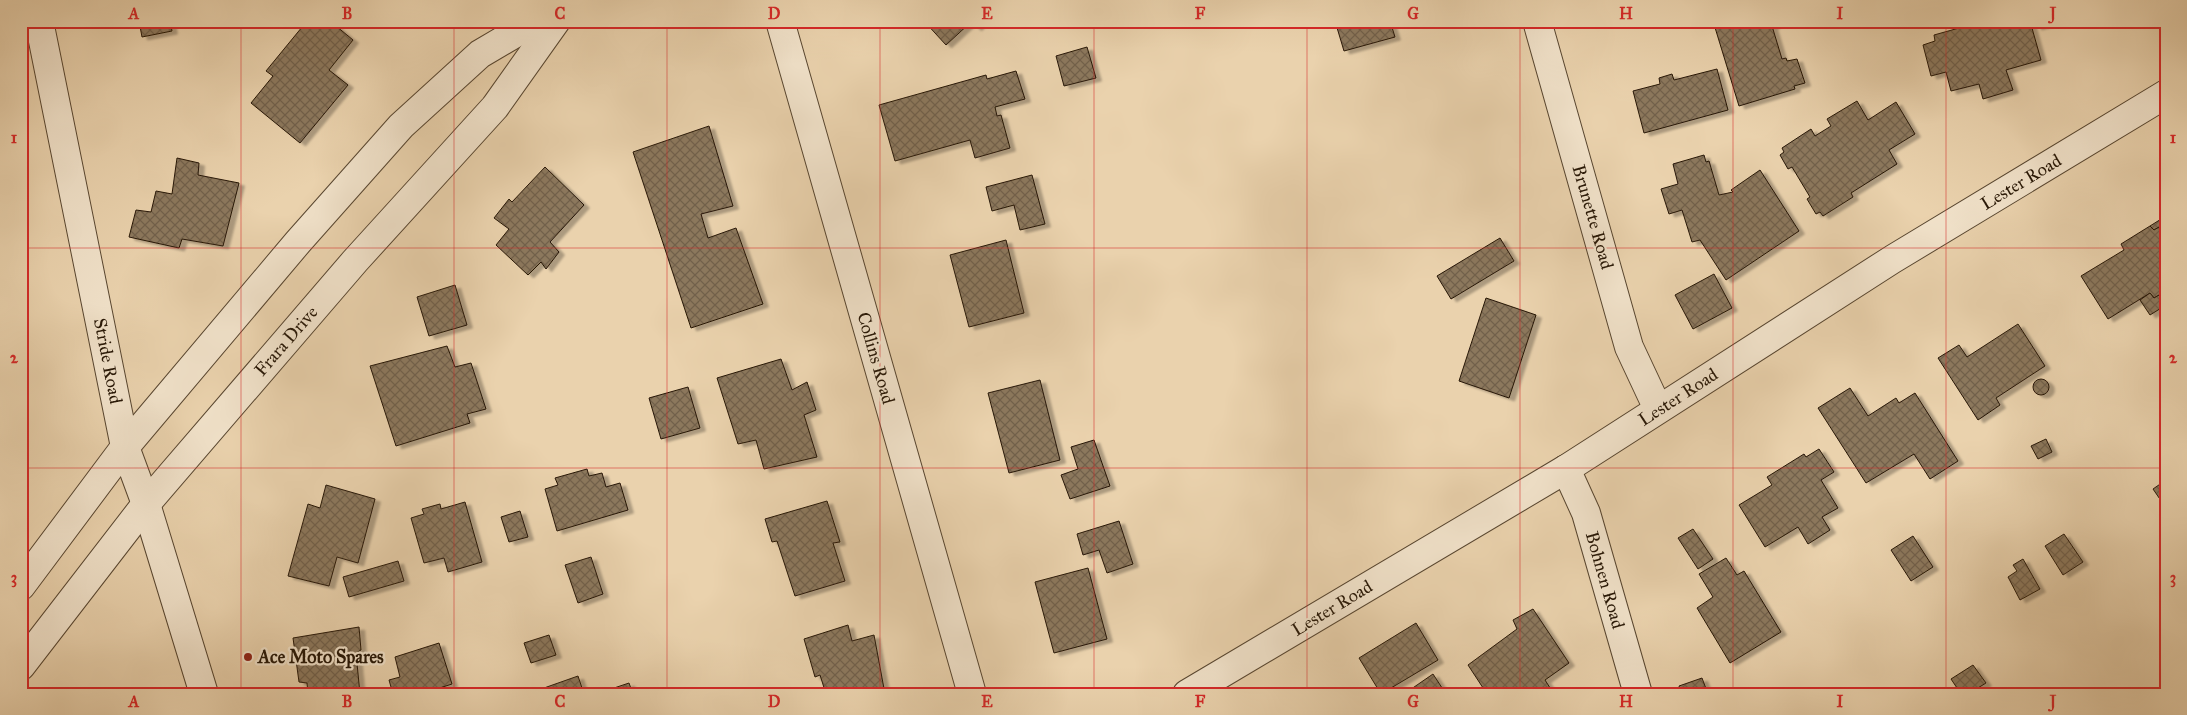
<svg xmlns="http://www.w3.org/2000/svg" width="2187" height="715" font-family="'IM FELL Great Primer',serif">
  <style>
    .building { fill: url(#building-cross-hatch); stroke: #271706; filter: url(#shadow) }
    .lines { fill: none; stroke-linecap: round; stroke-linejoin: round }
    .minor-casing { stroke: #584630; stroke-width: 30 }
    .minor { stroke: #f1e2ca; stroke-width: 28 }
    .grid { fill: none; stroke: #d62828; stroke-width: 1; stroke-opacity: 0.55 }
    .poi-dot { fill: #8f2418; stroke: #f1e2ca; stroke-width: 2 }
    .labels { text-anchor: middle; stroke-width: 4.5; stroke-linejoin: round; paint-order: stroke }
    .street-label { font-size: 18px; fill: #271706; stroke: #f1e2ca }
    .poi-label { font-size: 18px; font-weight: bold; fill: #271706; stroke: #f1e2ca; text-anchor: start }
    .neatline { fill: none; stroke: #d62828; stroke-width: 2 }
    .grid-label { font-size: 16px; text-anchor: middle; font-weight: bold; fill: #d62828 }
  </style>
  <defs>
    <pattern id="building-cross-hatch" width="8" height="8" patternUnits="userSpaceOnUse" patternTransform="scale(1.25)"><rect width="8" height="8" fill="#8c785d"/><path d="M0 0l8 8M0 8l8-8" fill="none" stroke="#72614b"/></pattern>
    <filter id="shadow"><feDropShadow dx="5.5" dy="3" stdDeviation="1" flood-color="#0004"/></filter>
  </defs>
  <rect width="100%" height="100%" fill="#ead2ad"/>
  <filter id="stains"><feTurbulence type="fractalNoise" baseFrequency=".004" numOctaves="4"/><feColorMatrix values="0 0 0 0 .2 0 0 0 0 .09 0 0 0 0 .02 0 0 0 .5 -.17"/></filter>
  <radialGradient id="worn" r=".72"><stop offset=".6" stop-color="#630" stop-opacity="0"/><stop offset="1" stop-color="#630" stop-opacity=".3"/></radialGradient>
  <g class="building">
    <path d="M 139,21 L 170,21 L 172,31 L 142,37 Z"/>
    <path d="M 307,21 L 330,21 L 353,40 L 329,70 L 348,85 L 300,143 L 251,103 L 273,76 L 266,71 Z"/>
    <path d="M 924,21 L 983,21 L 976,28 L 971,22 L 946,45 Z"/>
    <path d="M 1335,21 L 1390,21 L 1395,37 L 1344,51 Z"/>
    <path d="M 1713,21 L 1774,21 L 1775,25 L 1772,26 L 1782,59 L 1786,58 L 1787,61 L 1797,59 L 1805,83 L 1794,86 L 1795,89 L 1739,106 Z"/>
    <path d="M 1984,21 L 1994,21 L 1994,24 L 2004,21 L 2030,21 L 2041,60 L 2006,70 L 2013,90 L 1983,99 L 1979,84 L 1951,91 L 1946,72 L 1931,76 L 1923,45 L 1935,41 L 1934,35 Z"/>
    <path d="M 2035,21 L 2058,21 L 2036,27 Z"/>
    <path d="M 1087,47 L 1096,78 L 1064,86 L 1056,56 Z"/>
    <path d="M 1717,69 L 1728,110 L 1644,133 L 1633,91 L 1660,84 L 1659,78 L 1672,74 L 1674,80 Z"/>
    <path d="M 1016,71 L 1025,99 L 995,107 L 997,116 L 1001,115 L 1010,148 L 975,158 L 970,140 L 895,161 L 879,105 L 986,75 L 987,79 Z"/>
    <path d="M 1857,101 L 1868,120 L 1896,102 L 1915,134 L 1889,150 L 1897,164 L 1851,193 L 1853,197 L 1823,216 L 1820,212 L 1816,214 L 1807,199 L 1810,197 L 1792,167 L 1788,169 L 1780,155 L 1784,152 L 1782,148 L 1811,129 L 1815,136 L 1831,126 L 1827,119 Z"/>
    <path d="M 709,126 L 733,206 L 701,214 L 708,238 L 736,228 L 763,304 L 691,328 L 633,152 Z"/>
    <path d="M 1704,155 L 1706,162 L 1709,161 L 1719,195 L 1733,192 L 1731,190 L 1760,170 L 1799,231 L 1726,280 L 1700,240 L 1692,242 L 1682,210 L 1669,214 L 1661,189 L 1678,184 L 1673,164 Z"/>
    <path d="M 177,158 L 199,163 L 198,175 L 239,183 L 223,246 L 182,239 L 179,248 L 129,237 L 136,210 L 151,212 L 156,191 L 172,194 Z"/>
    <path d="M 545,167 L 584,205 L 550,242 L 559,252 L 546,269 L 541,262 L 528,275 L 496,245 L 509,229 L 494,218 L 509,199 L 512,202 Z"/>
    <path d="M 1032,175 L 1045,224 L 1020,230 L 1014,205 L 992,211 L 986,187 Z"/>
    <path d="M 2166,216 L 2166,223 L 2154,230 L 2150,226 Z"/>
    <path d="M 2166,223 L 2166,291 L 2154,298 L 2150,293 L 2108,319 L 2081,276 L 2124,250 L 2121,244 L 2150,226 L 2154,230 Z"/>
    <path d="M 1500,238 L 1514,261 L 1451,299 L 1437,276 Z"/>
    <path d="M 1006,240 L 1024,313 L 969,327 L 950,255 Z"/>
    <path d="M 1714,274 L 1732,308 L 1693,329 L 1675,295 Z"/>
    <path d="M 455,285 L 467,325 L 429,336 L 417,297 Z"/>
    <path d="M 2166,291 L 2166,305 L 2150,315 L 2140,300 L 2150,293 L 2154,298 Z"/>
    <path d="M 1486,298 L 1536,315 L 1509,398 L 1459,381 Z"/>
    <path d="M 2018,324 L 2045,366 L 1996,398 L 2000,405 L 1978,420 L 1938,358 L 1959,345 L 1967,357 Z"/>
    <path d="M 447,346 L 455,367 L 471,363 L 486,409 L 467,414 L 470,423 L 396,446 L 370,366 Z"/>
    <path d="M 781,359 L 792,390 L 807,382 L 816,410 L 804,415 L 817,457 L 764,469 L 756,440 L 738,444 L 717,378 Z"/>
    <circle cx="2041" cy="387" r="8"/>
    <path d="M 1040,380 L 1060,460 L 1009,473 L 988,393 Z"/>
    <path d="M 688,387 L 700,428 L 661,439 L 649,398 Z"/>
    <path d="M 1850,388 L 1868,416 L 1896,398 L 1899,403 L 1915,393 L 1958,461 L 1930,479 L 1914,454 L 1866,483 L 1818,408 Z"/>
    <path d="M 2046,439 L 2052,452 L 2038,459 L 2031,446 Z"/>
    <path d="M 1094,440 L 1110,486 L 1070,499 L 1061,475 L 1078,469 L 1071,447 Z"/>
    <path d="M 1819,449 L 1834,472 L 1821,480 L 1838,508 L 1822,517 L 1830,530 L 1808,544 L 1798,527 L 1765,547 L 1739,505 L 1772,485 L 1767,477 L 1804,454 L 1806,457 Z"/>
    <path d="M 587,469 L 589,476 L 602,473 L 606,487 L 620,483 L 628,510 L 557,531 L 545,489 L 558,485 L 555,478 Z"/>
    <path d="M 2166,480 L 2166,508 L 2153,489 Z"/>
    <path d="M 326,485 L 375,499 L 358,563 L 337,557 L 329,586 L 288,576 L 308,504 L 320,508 Z"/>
    <path d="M 827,501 L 840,542 L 833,543 L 845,581 L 795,596 L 777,541 L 772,542 L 765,519 Z"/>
    <path d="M 465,502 L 482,562 L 448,572 L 444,558 L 424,563 L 411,518 L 424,514 L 422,509 L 440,504 L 441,509 Z"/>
    <path d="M 520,511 L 528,537 L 509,542 L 501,517 Z"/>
    <path d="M 1119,521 L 1133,564 L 1107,573 L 1099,550 L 1083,555 L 1077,534 Z"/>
    <path d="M 1693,529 L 1713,559 L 1698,569 L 1678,538 Z"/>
    <path d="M 2064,534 L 2083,562 L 2063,575 L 2045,546 Z"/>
    <path d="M 1913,536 L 1933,567 L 1911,581 L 1891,550 Z"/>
    <path d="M 591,557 L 603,594 L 578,603 L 565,565 Z"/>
    <path d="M 1726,558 L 1737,575 L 1744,571 L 1781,632 L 1730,663 L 1697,608 L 1713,597 L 1699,574 Z"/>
    <path d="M 2023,559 L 2040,589 L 2020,600 L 2008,577 L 2017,571 L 2013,565 Z"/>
    <path d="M 398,561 L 404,581 L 349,597 L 343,577 Z"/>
    <path d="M 1088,568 L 1107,639 L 1054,653 L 1035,582 Z"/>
    <path d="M 1533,609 L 1569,663 L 1545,680 L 1552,691 L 1548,694 L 1487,694 L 1468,665 L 1517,629 L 1513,620 Z"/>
    <path d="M 1416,623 L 1438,660 L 1381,694 L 1359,658 Z"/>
    <path d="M 848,625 L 852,641 L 874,635 L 885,694 L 826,694 L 820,675 L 815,677 L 804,639 Z"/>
    <path d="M 359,627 L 361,650 L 356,653 L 360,694 L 308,694 L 307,683 L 299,682 L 293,638 Z"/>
    <path d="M 549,635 L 556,655 L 531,663 L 524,643 Z"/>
    <path d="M 439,643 L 452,684 L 421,694 L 393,694 L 389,680 L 400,677 L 395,657 Z"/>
    <path d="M 1973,665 L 1986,683 L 1968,694 L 1961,694 L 1951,679 Z"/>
    <path d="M 1433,674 L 1446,694 L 1404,694 Z"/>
    <path d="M 578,676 L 584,694 L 527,694 Z"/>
    <path d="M 1702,678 L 1708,694 L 1681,694 L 1679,686 Z"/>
    <path d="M 629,683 L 633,694 L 606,694 L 605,691 Z"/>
  </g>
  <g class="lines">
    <g class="minor-casing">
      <g id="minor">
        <path d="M 39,21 L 125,447 L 146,504 L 204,694"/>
        <path d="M 780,21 L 972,694"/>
        <path d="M 1537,21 L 1629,347 L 1658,409"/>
        <path d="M 1566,469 L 1586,513 L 1638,694"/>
        <path d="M 21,586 L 125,447 L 298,242 L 401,126 L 480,54 L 536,21"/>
        <path d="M 21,666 L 146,504 L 355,261 L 495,107 L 556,21"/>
        <path d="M 1187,694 L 1566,469 L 1893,259 L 2166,94"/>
      </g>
    </g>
    <use href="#minor" class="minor"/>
  </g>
  <path class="grid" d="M 241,21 L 241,694M 454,21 L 454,694M 667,21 L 667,694M 880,21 L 880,694M 1094,21 L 1094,694M 1307,21 L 1307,694M 1520,21 L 1520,694M 1733,21 L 1733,694M 1946,21 L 1946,694M 21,248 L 2166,248M 21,468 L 2166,468"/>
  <circle class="poi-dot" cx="248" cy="657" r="5"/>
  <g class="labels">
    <g class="street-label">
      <text transform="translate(2021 182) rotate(-31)" y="6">Lester Road</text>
      <text transform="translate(1593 217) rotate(74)" y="6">Brunette Road</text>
      <text transform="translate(286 341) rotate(-49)" y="6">Frara Drive</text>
      <text transform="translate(876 358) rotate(74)" y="6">Collins Road</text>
      <text transform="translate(108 361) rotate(79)" y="6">Stride Road</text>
      <text transform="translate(1678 397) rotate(-33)" y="6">Lester Road</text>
      <text transform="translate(1605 580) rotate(74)" y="6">Bohnen Road</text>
      <text transform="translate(1332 608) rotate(-31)" y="6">Lester Road</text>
    </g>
    <g class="poi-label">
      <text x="258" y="663">Ace Moto Spares</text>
    </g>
  </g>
  <rect width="2187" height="715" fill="none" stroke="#ead2ad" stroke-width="55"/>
  <rect x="28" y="28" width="2132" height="660" class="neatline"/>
  <g class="grid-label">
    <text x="134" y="19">A</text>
    <text x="347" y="19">B</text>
    <text x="560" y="19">C</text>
    <text x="774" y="19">D</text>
    <text x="987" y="19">E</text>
    <text x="1200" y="19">F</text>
    <text x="1413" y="19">G</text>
    <text x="1626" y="19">H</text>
    <text x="1840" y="19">I</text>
    <text x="2053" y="19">J</text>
    <text x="14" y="143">1</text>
    <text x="2173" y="143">1</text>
    <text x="14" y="363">2</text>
    <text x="2173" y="363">2</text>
    <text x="14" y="583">3</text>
    <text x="2173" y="583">3</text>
    <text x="134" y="707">A</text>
    <text x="347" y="707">B</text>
    <text x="560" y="707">C</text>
    <text x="774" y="707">D</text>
    <text x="987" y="707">E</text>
    <text x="1200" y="707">F</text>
    <text x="1413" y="707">G</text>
    <text x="1626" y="707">H</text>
    <text x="1840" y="707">I</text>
    <text x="2053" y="707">J</text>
  </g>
  <rect width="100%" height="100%" filter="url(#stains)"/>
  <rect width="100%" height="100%" fill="url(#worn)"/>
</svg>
